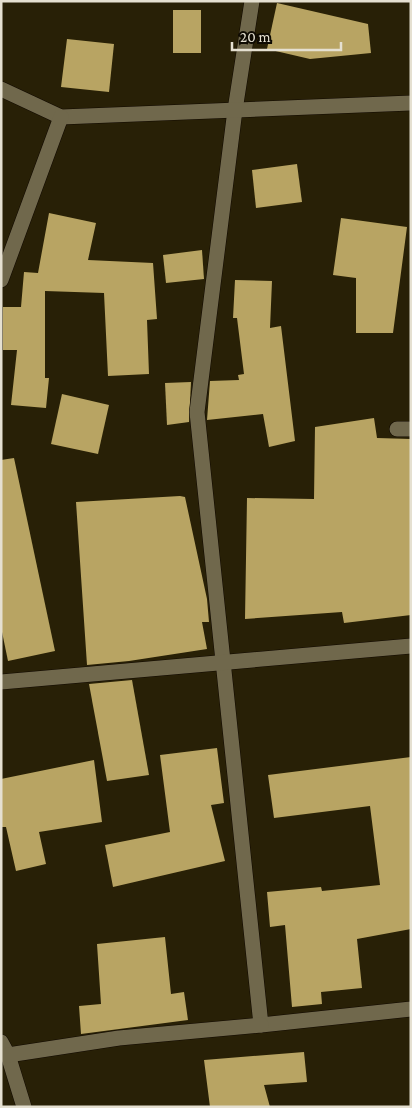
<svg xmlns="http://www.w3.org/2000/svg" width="412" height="1108" font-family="'Crimson Pro',serif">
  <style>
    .building { fill: #b8a463 }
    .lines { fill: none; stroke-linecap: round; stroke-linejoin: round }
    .street-casing { stroke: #110900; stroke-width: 16 }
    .street { stroke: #70684c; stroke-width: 15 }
  </style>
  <rect width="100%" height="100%" fill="#282006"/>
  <g class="building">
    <path d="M 277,3 L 368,24 L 371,53 L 310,59 L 267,49 Z"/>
    <rect x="173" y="10" width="28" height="43"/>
    <path d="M 67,39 L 114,44 L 109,92 L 61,87 Z"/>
    <path d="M 297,164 L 302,202 L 256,208 L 252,170 Z"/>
    <path d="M 49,213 L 96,223 L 88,260 L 153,263 L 157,319 L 147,320 L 149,374 L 108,376 L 104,293 L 45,291 L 45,378 L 49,378 L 46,408 L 11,405 L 17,350 L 3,350 L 3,307 L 21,307 L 24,272 L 38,273 Z"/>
    <path d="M 341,218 L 407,227 L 393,333 L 356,333 L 356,278 L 333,275 Z"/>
    <path d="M 202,250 L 204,279 L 166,283 L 163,255 Z"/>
    <path d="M 235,280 L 272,281 L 270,328 L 281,326 L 295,441 L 269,447 L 263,414 L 207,420 L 210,381 L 239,380 L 238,375 L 244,374 L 237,318 L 233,318 Z"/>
    <path d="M 191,382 L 189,422 L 167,425 L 165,383 Z"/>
    <path d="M 62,394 L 109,405 L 98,454 L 51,444 Z"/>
    <path d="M 374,418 L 377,438 L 411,439 L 411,615 L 344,623 L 342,612 L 245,619 L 247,498 L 314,499 L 315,427 Z"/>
    <path d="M 14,458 L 55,651 L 8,661 L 1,627 L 1,460 Z"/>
    <path d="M 180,496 L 185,497 L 207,599 L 209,622 L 202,622 L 207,649 L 129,661 L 87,665 L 76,502 Z"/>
    <path d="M 132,680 L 149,775 L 107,781 L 89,684 Z"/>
    <path d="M 217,748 L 224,803 L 211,805 L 225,861 L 113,887 L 105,845 L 170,832 L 160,755 Z"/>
    <path d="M 411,757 L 411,929 L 357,939 L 362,988 L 321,992 L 322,1004 L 292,1007 L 285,925 L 270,927 L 267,892 L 321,887 L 322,891 L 380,885 L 370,806 L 274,818 L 268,775 Z"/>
    <path d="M 94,760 L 102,822 L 39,832 L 46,864 L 16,871 L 6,827 L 1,827 L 1,779 Z"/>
    <path d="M 165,937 L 171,994 L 184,992 L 188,1020 L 81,1034 L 79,1006 L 101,1004 L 97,944 Z"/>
    <path d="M 304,1052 L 307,1082 L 264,1085 L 270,1107 L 210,1107 L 204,1060 Z"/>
  </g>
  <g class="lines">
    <g class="street-casing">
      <g id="street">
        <path d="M 252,1 L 235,110 L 197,412 L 261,1025 L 411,1009"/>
        <path d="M 1,89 L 61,117 L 411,103"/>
        <path d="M 1,280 L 61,117"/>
        <path d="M 397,429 L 411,429"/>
        <path d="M 1,682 L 411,646"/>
        <path d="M 1,1042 L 8,1055 L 24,1107"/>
        <path d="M 8,1055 L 119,1038 L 261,1025"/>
      </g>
    </g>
    <use href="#street" class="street"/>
  </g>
  <rect width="412" height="1108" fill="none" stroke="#e5e0d1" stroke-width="5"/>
  <path d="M232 42v8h109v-8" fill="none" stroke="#e5e0d1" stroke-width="2.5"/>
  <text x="240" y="42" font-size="15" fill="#e5e0d1" stroke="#0e0a02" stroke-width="4" paint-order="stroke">20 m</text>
</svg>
